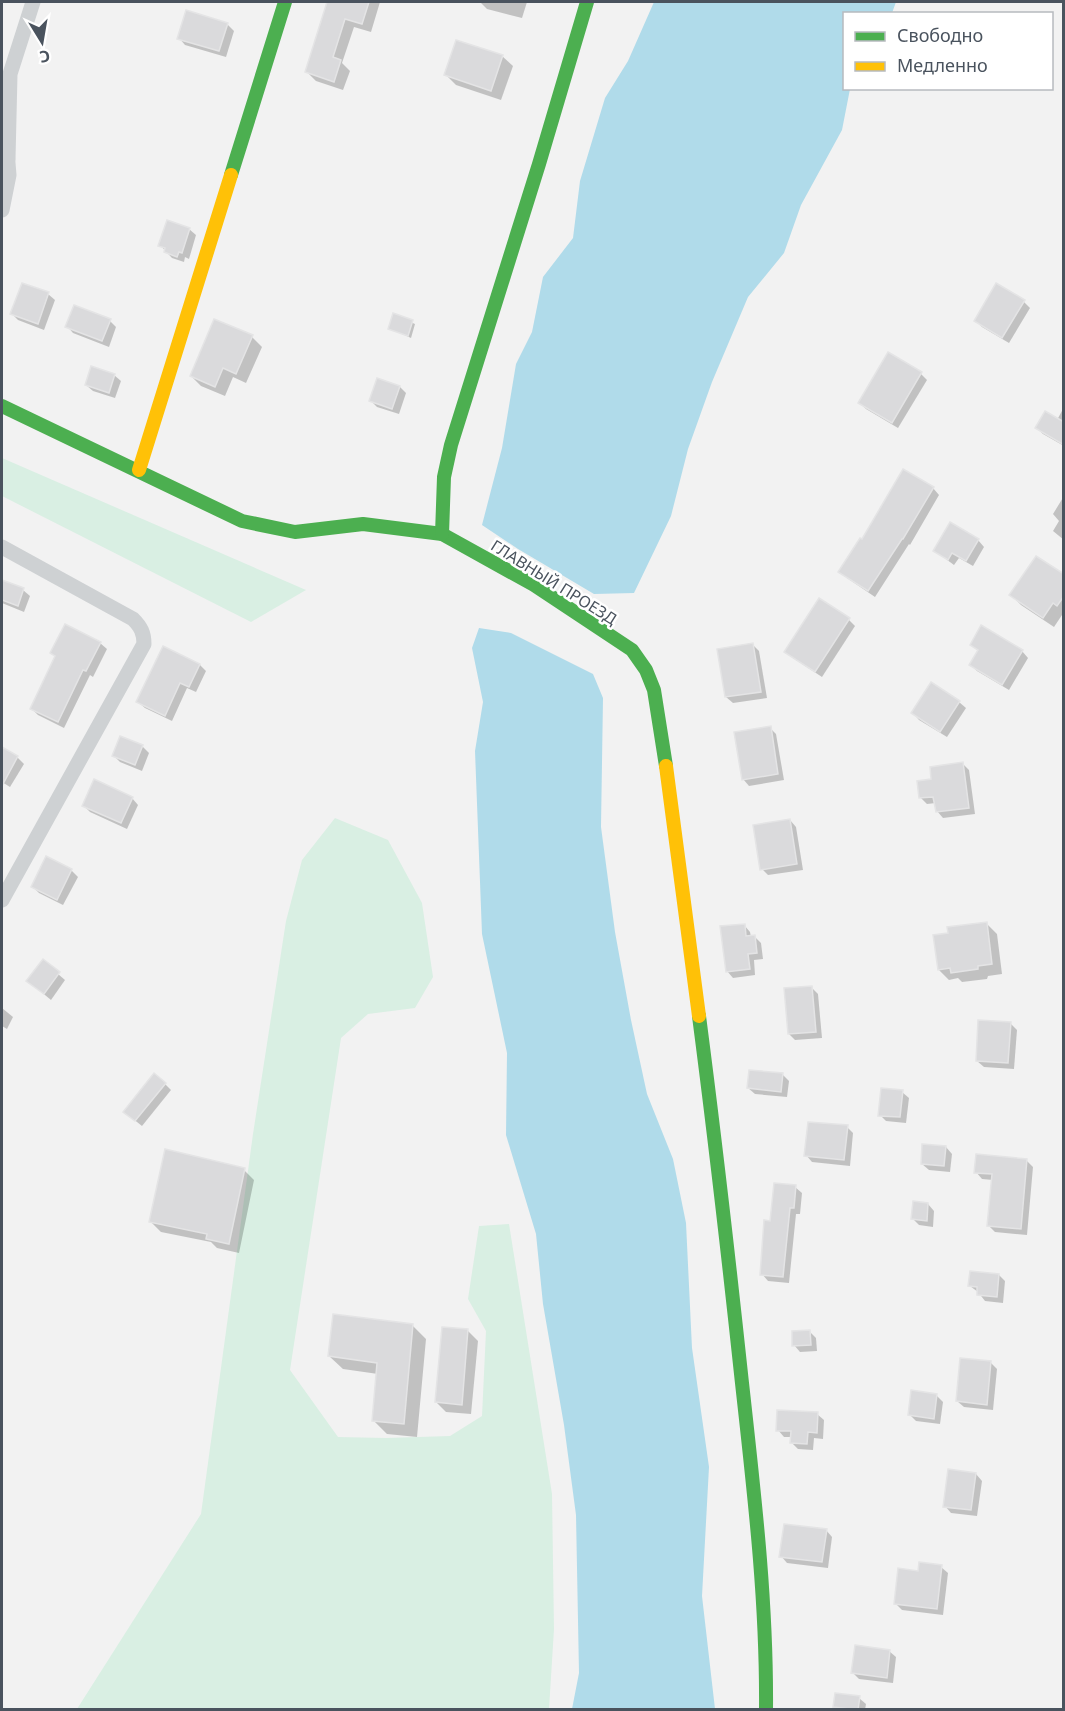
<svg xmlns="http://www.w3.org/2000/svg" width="1065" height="1711" font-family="'Noto Sans',sans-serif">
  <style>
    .green { fill: #d9efe3 }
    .water { fill: #b0dbea }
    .shadow { fill: #0003 }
    .building { fill: #dadadc; stroke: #e4e4e5; stroke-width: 1.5 }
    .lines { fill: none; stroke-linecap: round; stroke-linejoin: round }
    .street { stroke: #ced1d3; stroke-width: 15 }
    .fast { stroke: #4caf50; stroke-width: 14 }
    .slow { stroke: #ffc107; stroke-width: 14 }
    .labels { text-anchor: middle; stroke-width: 5; stroke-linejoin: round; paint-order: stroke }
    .street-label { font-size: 16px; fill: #4a535e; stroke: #fff }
  </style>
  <rect width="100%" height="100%" fill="#f2f2f2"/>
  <g class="green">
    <path d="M 2,458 L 306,590 L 251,622 L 2,496 Z"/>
    <path d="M 335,818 L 388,840 L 422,903 L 433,977 L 415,1008 L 368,1014 L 341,1038 L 290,1370 L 338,1437 L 386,1438 L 450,1436 L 482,1416 L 486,1331 L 468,1299 L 479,1226 L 509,1224 L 552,1494 L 554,1629 L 549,1709 L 77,1709 L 201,1514 L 253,1134 L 286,921 L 302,860 Z"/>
  </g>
  <g class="water">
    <path d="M 654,2 L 896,2 L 892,13 L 844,14 L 844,88 L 850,89 L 842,130 L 801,205 L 784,253 L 748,297 L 712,382 L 688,449 L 671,516 L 634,593 L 594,594 L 518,549 L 482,525 L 502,448 L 516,364 L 532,332 L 543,277 L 573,238 L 580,181 L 605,98 L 628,61 Z"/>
    <path d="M 479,628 L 511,633 L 593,674 L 603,698 L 601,827 L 615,932 L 631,1020 L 647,1094 L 673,1159 L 686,1223 L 692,1348 L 709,1467 L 702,1596 L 715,1709 L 572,1709 L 579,1673 L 576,1515 L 564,1425 L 543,1304 L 536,1234 L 506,1135 L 507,1053 L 482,934 L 475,751 L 483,702 L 472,648 Z"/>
  </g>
  <g class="shadow">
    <path d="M 329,2 L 380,2 L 371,32 L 354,27 L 342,63 L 350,71 L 343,90 L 316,81 L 307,72 Z"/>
    <path d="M 480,2 L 527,2 L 522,18 L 487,9 Z"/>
    <path d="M 227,24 L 234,31 L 226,57 L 185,45 L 179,38 Z"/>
    <path d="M 502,56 L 513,66 L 501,100 L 456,85 L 446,75 Z"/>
    <path d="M 189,229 L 196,235 L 189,259 L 185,257 L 184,262 L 172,258 L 160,245 Z"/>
    <path d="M 48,294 L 55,300 L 44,330 L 18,320 L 12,314 Z"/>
    <path d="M 1024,302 L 1030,308 L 1009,343 L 982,327 L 976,321 Z"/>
    <path d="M 394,315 L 415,324 L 411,338 L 389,328 Z"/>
    <path d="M 110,321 L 116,327 L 109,347 L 73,333 L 67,326 Z"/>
    <path d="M 252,337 L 262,347 L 246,383 L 233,377 L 225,396 L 201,386 L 191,376 Z"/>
    <path d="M 921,374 L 927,380 L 898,428 L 866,409 L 859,402 Z"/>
    <path d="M 114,375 L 121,381 L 115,398 L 93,391 L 86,385 Z"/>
    <path d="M 400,387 L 406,393 L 399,414 L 377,407 L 370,400 Z"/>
    <path d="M 1063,409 L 1064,446 L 1043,434 L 1037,428 L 1057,420 Z"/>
    <path d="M 933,488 L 939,495 L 910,545 L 909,544 L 875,597 L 847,578 L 840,572 Z"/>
    <path d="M 1064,496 L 1064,540 L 1053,531 L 1059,521 L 1053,514 Z"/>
    <path d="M 978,540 L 984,547 L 973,566 L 959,558 L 954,565 L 935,551 Z"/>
    <path d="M 1064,576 L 1064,612 L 1054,627 L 1021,605 L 1011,595 Z"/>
    <path d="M 2,582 L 23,590 L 30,596 L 24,612 L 2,603 Z"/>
    <path d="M 849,620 L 855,626 L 822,677 L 793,658 L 786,651 Z"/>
    <path d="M 100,643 L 107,649 L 93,677 L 90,675 L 64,728 L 38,715 L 31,708 L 56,657 L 52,653 Z"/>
    <path d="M 971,644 L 1022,651 L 1028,658 L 1009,690 L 977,671 L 971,665 L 978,651 Z"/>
    <path d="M 753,645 L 759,651 L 767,698 L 733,703 L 726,697 Z"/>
    <path d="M 164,648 L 200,665 L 206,671 L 196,692 L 187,688 L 172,721 L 145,708 L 138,702 Z"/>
    <path d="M 959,702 L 966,708 L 947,737 L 919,720 L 913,713 Z"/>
    <path d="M 770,728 L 776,734 L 784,780 L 749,786 L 743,779 Z"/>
    <path d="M 121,738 L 143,747 L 149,753 L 142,771 L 120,762 L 114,756 Z"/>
    <path d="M 2,748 L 17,757 L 24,764 L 10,787 L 2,782 Z"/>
    <path d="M 963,764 L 969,770 L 975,814 L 943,818 L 937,811 L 936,803 L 927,804 L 921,798 L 933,780 Z"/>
    <path d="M 132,798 L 138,805 L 127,829 L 90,812 L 83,805 Z"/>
    <path d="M 790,820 L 796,827 L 803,870 L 768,875 L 762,869 Z"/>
    <path d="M 71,870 L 78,877 L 63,905 L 39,893 L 33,887 Z"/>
    <path d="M 987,924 L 997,934 L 1002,974 L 988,976 L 987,979 L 962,982 L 958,978 L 949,980 L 939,970 L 950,934 Z"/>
    <path d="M 744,925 L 750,932 L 751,937 L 755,937 L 761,943 L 763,959 L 754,960 L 755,975 L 733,978 L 727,971 Z"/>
    <path d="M 43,961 L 65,980 L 51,1000 L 28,981 Z"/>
    <path d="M 812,988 L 818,994 L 822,1038 L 795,1040 L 789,1034 Z"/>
    <path d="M 2,1008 L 13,1017 L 7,1029 L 2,1026 Z"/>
    <path d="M 1011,1024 L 1017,1030 L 1014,1069 L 984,1067 L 977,1061 Z"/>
    <path d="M 782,1074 L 789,1081 L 787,1097 L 755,1094 L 748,1088 Z"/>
    <path d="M 165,1084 L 171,1090 L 142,1126 L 132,1118 Z"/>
    <path d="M 902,1092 L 909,1098 L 906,1123 L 886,1121 L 880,1115 Z"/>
    <path d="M 847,1127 L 853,1133 L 850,1166 L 812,1162 L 806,1155 Z"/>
    <path d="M 946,1147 L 952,1154 L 950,1172 L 929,1170 L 922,1164 Z"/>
    <path d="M 1026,1160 L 1033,1167 L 1027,1235 L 995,1232 L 988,1225 L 993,1180 L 982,1179 L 976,1172 Z"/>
    <path d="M 244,1170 L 254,1180 L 239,1253 L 217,1248 L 211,1242 L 161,1232 L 151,1222 Z"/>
    <path d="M 795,1187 L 802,1193 L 800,1214 L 796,1214 L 789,1283 L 768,1281 L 762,1274 L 772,1223 Z"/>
    <path d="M 928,1204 L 934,1211 L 933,1227 L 919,1225 L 913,1219 Z"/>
    <path d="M 999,1275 L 1005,1281 L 1003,1303 L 985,1301 L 978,1292 L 970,1286 Z"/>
    <path d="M 412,1325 L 426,1339 L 417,1437 L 387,1434 L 374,1421 L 378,1374 L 343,1369 L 329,1356 Z"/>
    <path d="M 468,1331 L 478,1341 L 471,1414 L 446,1412 L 436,1402 Z"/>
    <path d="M 810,1332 L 816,1338 L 817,1351 L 800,1352 L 794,1345 Z"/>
    <path d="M 991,1363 L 997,1369 L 993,1410 L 964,1407 L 957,1401 Z"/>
    <path d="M 936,1395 L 943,1402 L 940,1424 L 916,1421 L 909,1414 Z"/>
    <path d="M 817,1414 L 824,1420 L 823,1439 L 814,1438 L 813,1450 L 798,1449 L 792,1443 L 792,1437 L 784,1437 L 778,1430 Z"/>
    <path d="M 976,1474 L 982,1481 L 977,1516 L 951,1513 L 945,1506 Z"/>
    <path d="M 826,1530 L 832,1537 L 828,1568 L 787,1563 L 781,1556 Z"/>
    <path d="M 941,1567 L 948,1573 L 943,1615 L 902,1610 L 895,1603 L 919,1573 Z"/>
    <path d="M 889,1651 L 896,1657 L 893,1683 L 859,1679 L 853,1673 Z"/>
    <path d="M 859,1698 L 866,1704 L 865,1710 L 838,1710 L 835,1707 Z"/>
  </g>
  <g class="building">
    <path d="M 327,2 L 369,2 L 362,24 L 345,19 L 333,57 L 341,60 L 334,82 L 305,72 Z"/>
    <path d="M 186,10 L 228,23 L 219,51 L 177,39 Z"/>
    <path d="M 456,40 L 503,55 L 491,91 L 444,75 Z"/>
    <path d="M 167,220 L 190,228 L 182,253 L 179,252 L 177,257 L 164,252 L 165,248 L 158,246 Z"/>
    <path d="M 22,283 L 49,292 L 38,324 L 10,314 Z"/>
    <path d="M 996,283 L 1025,300 L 1002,338 L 974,321 Z"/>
    <path d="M 74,305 L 111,319 L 102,341 L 65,327 Z"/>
    <path d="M 393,313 L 413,320 L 408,336 L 388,329 Z"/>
    <path d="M 214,319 L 253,335 L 236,374 L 223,368 L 215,387 L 190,376 Z"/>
    <path d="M 888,352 L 922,372 L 892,423 L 858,403 Z"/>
    <path d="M 91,366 L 115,374 L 109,393 L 85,385 Z"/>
    <path d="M 377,378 L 400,386 L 392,409 L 369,401 Z"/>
    <path d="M 1045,411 L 1064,422 L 1064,445 L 1035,428 Z"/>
    <path d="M 903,469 L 934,487 L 903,539 L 902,539 L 868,591 L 838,572 L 860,538 L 862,539 Z"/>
    <path d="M 950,522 L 979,539 L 966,561 L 952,553 L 948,560 L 933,551 Z"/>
    <path d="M 1036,556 L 1064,574 L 1064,596 L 1057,606 L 1053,603 L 1043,618 L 1009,595 Z"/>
    <path d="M 2,580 L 24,588 L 18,606 L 2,600 Z"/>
    <path d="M 819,598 L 850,618 L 815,672 L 784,652 Z"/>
    <path d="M 65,624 L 101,642 L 86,671 L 83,670 L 58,722 L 30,709 L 55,656 L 50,653 Z"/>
    <path d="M 981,625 L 1023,650 L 1002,685 L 969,665 L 978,650 L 970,645 Z"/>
    <path d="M 753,643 L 761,692 L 725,697 L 717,649 Z"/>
    <path d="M 163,646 L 200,664 L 189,687 L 180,683 L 165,716 L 136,702 Z"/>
    <path d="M 931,682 L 960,701 L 940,732 L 911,713 Z"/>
    <path d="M 771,726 L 778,774 L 742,780 L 734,732 Z"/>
    <path d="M 120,736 L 143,745 L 135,765 L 112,756 Z"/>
    <path d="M 2,747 L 18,756 L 2,786 Z"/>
    <path d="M 963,762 L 969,808 L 936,812 L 933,797 L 919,798 L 917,781 L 931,779 L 930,767 Z"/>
    <path d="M 94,779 L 133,797 L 121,823 L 82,806 Z"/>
    <path d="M 790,819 L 797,864 L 760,870 L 753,825 Z"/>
    <path d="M 46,856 L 72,869 L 57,900 L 31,887 Z"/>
    <path d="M 987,922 L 992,964 L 978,966 L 978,969 L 951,973 L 950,968 L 938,970 L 933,935 L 948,933 L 947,927 Z"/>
    <path d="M 745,924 L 746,936 L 755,935 L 757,953 L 748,954 L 750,969 L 726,972 L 720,926 Z"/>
    <path d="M 43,959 L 60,972 L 44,994 L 26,981 Z"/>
    <path d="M 812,986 L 816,1032 L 788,1034 L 784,988 Z"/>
    <path d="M 978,1020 L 1011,1022 L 1008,1063 L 976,1061 Z"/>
    <path d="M 749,1070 L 783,1073 L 781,1092 L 747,1088 Z"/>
    <path d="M 154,1073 L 166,1083 L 135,1121 L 123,1112 Z"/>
    <path d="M 881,1088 L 903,1090 L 900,1117 L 878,1116 Z"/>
    <path d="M 808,1122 L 848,1125 L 844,1160 L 804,1156 Z"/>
    <path d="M 922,1144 L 946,1146 L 944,1166 L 921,1164 Z"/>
    <path d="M 165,1149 L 245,1168 L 229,1244 L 206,1239 L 207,1234 L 149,1222 Z"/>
    <path d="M 976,1154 L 1027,1159 L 1021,1229 L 987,1226 L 992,1174 L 974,1173 Z"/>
    <path d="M 774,1183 L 796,1185 L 794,1208 L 790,1208 L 783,1277 L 760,1275 L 764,1220 L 770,1221 Z"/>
    <path d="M 913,1201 L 928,1203 L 927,1221 L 911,1219 Z"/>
    <path d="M 970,1271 L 999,1274 L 997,1297 L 977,1295 L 977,1287 L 968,1286 Z"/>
    <path d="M 333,1314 L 413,1324 L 404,1424 L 372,1421 L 377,1363 L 328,1356 Z"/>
    <path d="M 442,1327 L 468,1329 L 462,1405 L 435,1402 Z"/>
    <path d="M 810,1330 L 811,1345 L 792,1346 L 792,1331 Z"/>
    <path d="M 960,1358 L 991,1361 L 987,1405 L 956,1401 Z"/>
    <path d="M 911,1390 L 937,1394 L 934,1419 L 908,1415 Z"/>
    <path d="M 777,1410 L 818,1412 L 817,1433 L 808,1432 L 807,1444 L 790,1443 L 791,1431 L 776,1431 Z"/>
    <path d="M 948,1469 L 976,1473 L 971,1510 L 943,1507 Z"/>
    <path d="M 784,1524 L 827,1529 L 822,1562 L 779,1557 Z"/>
    <path d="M 919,1562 L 942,1565 L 937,1609 L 894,1604 L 898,1568 L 918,1571 Z"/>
    <path d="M 855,1645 L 890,1650 L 887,1678 L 851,1673 Z"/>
    <path d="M 835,1693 L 860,1696 L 858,1710 L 833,1707 Z"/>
  </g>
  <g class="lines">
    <g class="street">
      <path d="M 8,159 L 10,74 L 33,2"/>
      <path d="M 2,210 L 9,175 L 7,151"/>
      <path d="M 2,547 L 133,619 C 141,627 144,633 144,644 L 2,900"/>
    </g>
    <g class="fast">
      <path d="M 231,175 L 285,2"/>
      <path d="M 2,406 L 242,521 L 295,532 L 363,524 L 442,534 L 534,585 L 632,650 L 646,670 L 654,690 L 666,766"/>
      <path d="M 442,534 L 444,477 L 451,445 L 539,164 L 587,2"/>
      <path d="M 699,1016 C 715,1139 729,1261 742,1383 C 754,1492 767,1600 766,1710"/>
    </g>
    <g class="slow">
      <path d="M 139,470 L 231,175"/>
      <path d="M 666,766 L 699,1016"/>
    </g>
  </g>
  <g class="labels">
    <g class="street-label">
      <text transform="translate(554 582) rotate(32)" y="6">ГЛАВНЫЙ ПРОЕЗД</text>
    </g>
  </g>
  <rect width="1065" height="1711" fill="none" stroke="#4a535e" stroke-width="6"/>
  <rect x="843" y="12" width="210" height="78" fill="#ffffff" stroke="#b7babf" stroke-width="1.5"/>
  <rect x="855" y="32" width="30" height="9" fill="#4caf50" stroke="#b7babf" stroke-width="1.5"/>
  <text x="897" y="42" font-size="18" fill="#4a535e">Свободно</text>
  <rect x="855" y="62" width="30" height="9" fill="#ffc107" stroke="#b7babf" stroke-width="1.5"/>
  <text x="897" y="72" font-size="18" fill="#4a535e">Медленно</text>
  <g transform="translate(42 42) rotate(169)" stroke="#ffffff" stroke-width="4.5" paint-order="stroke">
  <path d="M0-4.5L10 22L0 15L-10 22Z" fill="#4a535e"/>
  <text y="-9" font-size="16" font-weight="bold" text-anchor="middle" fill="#4a535e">С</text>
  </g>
</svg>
